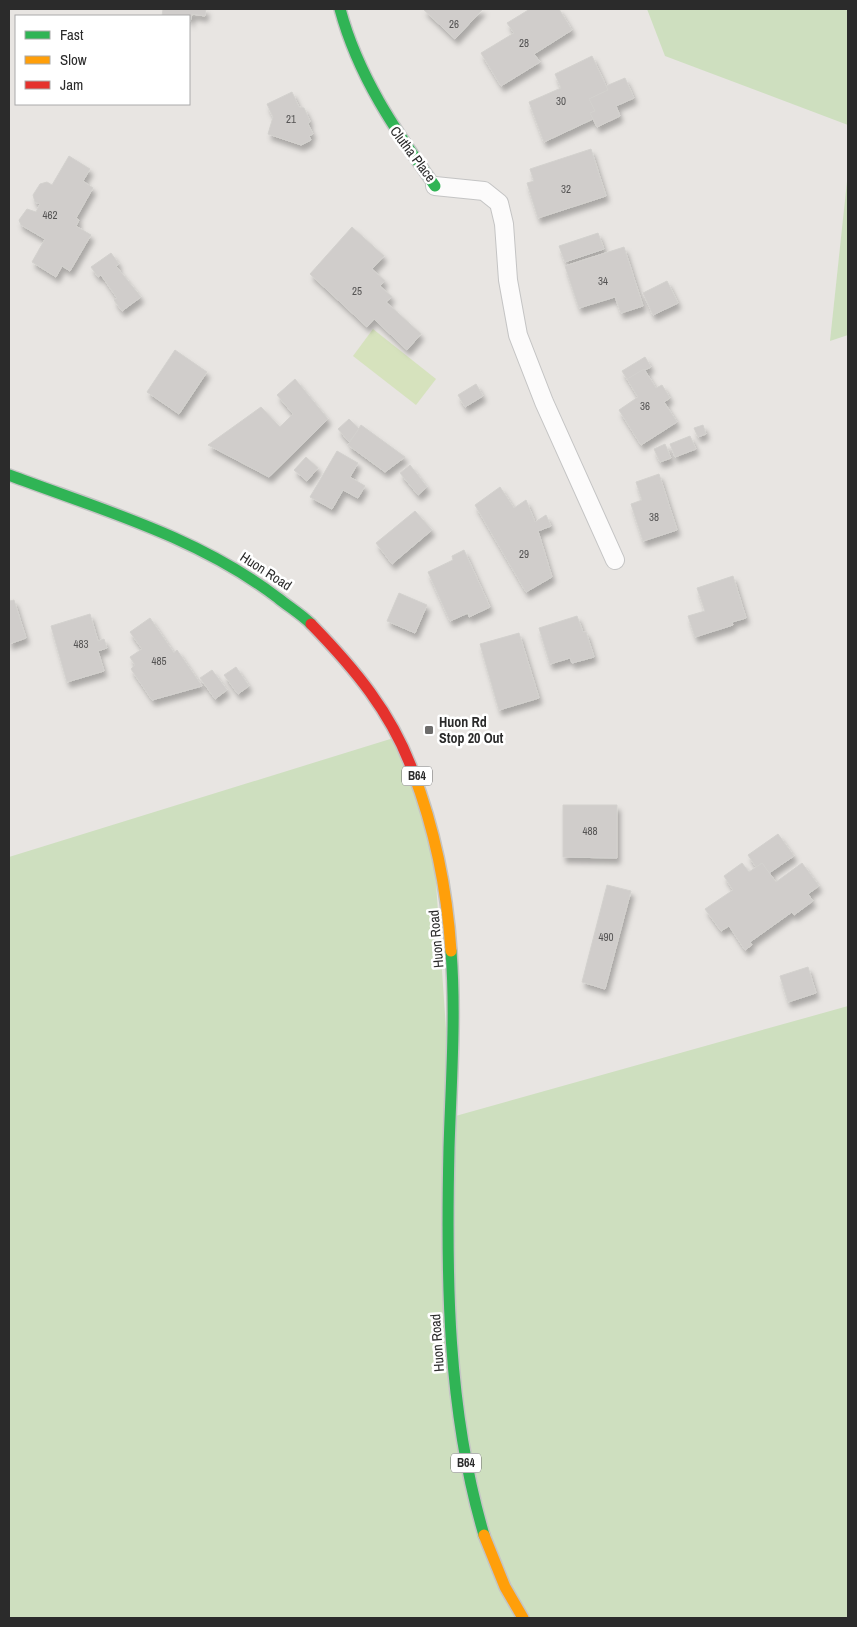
<svg xmlns="http://www.w3.org/2000/svg" width="857" height="1627" font-family="'Archivo Narrow',sans-serif">
  <style>
    .green { fill: #cedfbf }
    .pitch { fill: #d6e2bd }
    .building { fill: #d0cdcb; stroke: #d3d1ce; filter: url(#shadow) }
    .lines { fill: none; stroke-linecap: round; stroke-linejoin: round }
    .lane-casing { stroke: #c4c4c4; stroke-width: 20 }
    .fast-casing { stroke: #c4c4c4; stroke-width: 14 }
    .slow-casing { stroke: #c4c4c4; stroke-width: 14 }
    .jam-casing { stroke: #c4c4c4; stroke-width: 14 }
    .lane { stroke: #fcfbfb; stroke-width: 18 }
    .fast { stroke: #30b455; stroke-width: 11 }
    .slow { stroke: #ff9f0a; stroke-width: 11 }
    .jam { stroke: #e5322d; stroke-width: 11 }
    .poi-dot { fill: #6d6c6b; stroke: #fff; stroke-width: 2 }
    .labels { text-anchor: middle; stroke-width: 5; stroke-linejoin: round; paint-order: stroke }
    .number-label { font-size: 11px; fill: #555454 }
    .shield { fill: #fff; stroke: #6b6b6b; stroke-width: 1 }
    .shield-label { font-size: 12px; font-weight: bold; fill: #2b2b2b }
    .street-label { font-size: 14px; fill: #2b2b2b; stroke: #fff }
    .poi-label { font-size: 14px; font-weight: bold; fill: #2b2b2b; stroke: #fff; text-anchor: start }
  </style>
  <defs>
    <filter id="shadow"><feDropShadow dx="3" dy="5.5" stdDeviation="2.5" flood-color="#0004"/></filter>
  </defs>
  <rect width="100%" height="100%" fill="#e8e5e2"/>
  <g class="green">
    <path d="M 647,9 L 848,9 L 848,125 L 665,56 Z"/>
    <path d="M 848,172 L 848,335 L 830,341 Z"/>
    <path d="M 400,736 L 432,824 L 452,1117 L 848,1006 L 848,1618 L 9,1618 L 9,857 Z"/>
  </g>
  <path class="pitch" d="M 373,329 L 436,379 L 416,405 L 353,356 Z"/>
  <g class="building">
    <path d="M 163,9 L 206,9 L 205,16 L 192,14 L 190,22 L 189,16 L 162,16 Z"/>
    <path d="M 423,9 L 483,9 L 455,39 Z"/>
    <path d="M 530,9 L 559,9 L 572,30 L 534,54 L 540,62 L 501,86 L 481,53 L 514,33 L 507,23 Z"/>
    <path d="M 592,56 L 608,90 L 589,99 L 595,111 L 590,113 L 593,119 L 544,142 L 529,102 L 561,88 L 555,74 Z"/>
    <path d="M 625,78 L 634,98 L 616,106 L 620,116 L 597,127 L 590,113 L 595,111 L 589,99 L 608,90 L 606,86 Z"/>
    <path d="M 292,92 L 299,107 L 304,108 L 310,121 L 308,124 L 313,134 L 309,136 L 311,140 L 301,145 L 268,134 L 273,117 L 267,104 Z"/>
    <path d="M 591,149 L 606,196 L 538,218 L 527,183 L 534,181 L 530,169 Z"/>
    <path d="M 69,156 L 90,169 L 83,181 L 93,188 L 76,218 L 79,220 L 76,226 L 91,235 L 70,271 L 62,266 L 56,277 L 32,262 L 45,239 L 21,225 L 19,220 L 27,209 L 36,212 L 40,204 L 35,202 L 33,195 L 40,184 L 47,182 L 52,185 Z"/>
    <path d="M 352,227 L 384,256 L 372,269 L 385,281 L 380,286 L 392,297 L 386,302 L 421,334 L 407,350 L 374,319 L 367,327 L 310,274 Z"/>
    <path d="M 598,233 L 604,249 L 565,262 L 559,246 Z"/>
    <path d="M 624,247 L 643,306 L 621,313 L 615,297 L 579,308 L 565,266 Z"/>
    <path d="M 111,253 L 119,264 L 116,266 L 141,297 L 122,311 L 114,300 L 117,298 L 101,275 L 98,277 L 91,267 Z"/>
    <path d="M 667,281 L 678,303 L 653,315 L 643,293 Z"/>
    <path d="M 175,350 L 207,372 L 179,414 L 147,392 Z"/>
    <path d="M 645,357 L 651,367 L 627,379 L 622,371 Z"/>
    <path d="M 644,369 L 656,388 L 662,385 L 670,398 L 664,402 L 677,422 L 641,445 L 619,410 L 638,397 L 627,379 Z"/>
    <path d="M 295,379 L 328,419 L 269,477 L 208,445 L 261,407 L 280,427 L 293,414 L 277,395 Z"/>
    <path d="M 476,384 L 483,396 L 465,407 L 458,395 Z"/>
    <path d="M 349,419 L 359,429 L 349,442 L 338,429 Z"/>
    <path d="M 361,425 L 405,457 L 385,472 L 348,445 Z"/>
    <path d="M 703,425 L 706,434 L 698,437 L 694,428 Z"/>
    <path d="M 690,436 L 696,449 L 675,457 L 670,444 Z"/>
    <path d="M 665,444 L 671,458 L 660,462 L 654,449 Z"/>
    <path d="M 337,451 L 358,463 L 350,477 L 365,486 L 358,498 L 343,490 L 332,509 L 310,497 Z"/>
    <path d="M 306,457 L 318,468 L 307,481 L 294,470 Z"/>
    <path d="M 410,465 L 427,487 L 418,495 L 400,473 Z"/>
    <path d="M 659,474 L 677,530 L 643,541 L 631,504 L 642,500 L 636,482 Z"/>
    <path d="M 500,487 L 514,508 L 526,500 L 535,522 L 546,515 L 551,526 L 538,531 L 552,577 L 526,592 L 475,505 Z"/>
    <path d="M 415,511 L 432,530 L 392,564 L 376,543 Z"/>
    <path d="M 464,550 L 490,607 L 469,617 L 468,613 L 450,621 L 428,572 L 453,560 L 452,556 Z"/>
    <path d="M 733,576 L 746,618 L 732,622 L 733,625 L 695,637 L 688,616 L 705,611 L 697,588 Z"/>
    <path d="M 399,593 L 427,605 L 415,633 L 387,621 Z"/>
    <path d="M 9,597 L 10,601 L 14,600 L 26,638 L 9,644 Z"/>
    <path d="M 90,614 L 98,641 L 104,639 L 107,648 L 98,651 L 104,671 L 67,682 L 51,626 Z"/>
    <path d="M 577,616 L 583,632 L 586,632 L 594,657 L 572,663 L 570,658 L 550,664 L 539,628 Z"/>
    <path d="M 150,618 L 174,653 L 177,650 L 202,686 L 152,700 L 131,669 L 135,665 L 130,657 L 142,649 L 130,632 Z"/>
    <path d="M 519,633 L 539,698 L 499,710 L 480,644 Z"/>
    <path d="M 236,667 L 249,686 L 238,694 L 224,675 Z"/>
    <path d="M 212,670 L 227,690 L 215,699 L 200,678 Z"/>
    <path d="M 563,805 L 617,805 L 617,858 L 563,857 Z"/>
    <path d="M 778,834 L 794,856 L 769,873 L 762,863 L 756,867 L 748,855 Z"/>
    <path d="M 742,863 L 749,872 L 762,863 L 776,882 L 802,863 L 819,886 L 808,894 L 813,901 L 794,915 L 792,912 L 750,942 L 752,945 L 745,950 L 729,926 L 721,931 L 705,909 L 733,890 L 724,876 Z"/>
    <path d="M 607,885 L 631,891 L 605,989 L 582,982 Z"/>
    <path d="M 808,967 L 816,993 L 788,1002 L 780,976 Z"/>
  </g>
  <g class="lines">
    <g class="lane-casing">
      <path id="lane" d="M 435,186 L 484,191 L 499,203 L 504,224 L 508,280 L 518,335 L 544,402 L 615,560"/>
    </g>
    <g class="fast-casing">
      <g id="fast">
        <path d="M 340,9 C 358,76 395,130 435,186"/>
        <path d="M 9,475 C 102,510 198,537 278,598 C 289,607 301,614 311,624"/>
        <path d="M 451,951 C 456,1016 451,1082 449,1148 C 446,1277 447,1410 484,1535"/>
      </g>
    </g>
    <g class="slow-casing">
      <g id="slow">
        <path d="M 413,772 C 435,830 447,889 451,951"/>
        <path d="M 484,1535 L 505,1587 L 523,1618"/>
      </g>
    </g>
    <g class="jam-casing">
      <path id="jam" d="M 311,624 C 354,668 392,713 413,772"/>
    </g>
    <use href="#lane" class="lane"/>
    <use href="#fast" class="fast"/>
    <use href="#slow" class="slow"/>
    <use href="#jam" class="jam"/>
  </g>
  <rect class="poi-dot" x="424" y="725" width="10" height="10" rx="2.5"/>
  <g class="labels">
    <g class="number-label">
      <text x="454" y="28">26</text>
      <text x="524" y="47">28</text>
      <text x="561" y="105">30</text>
      <text x="291" y="123">21</text>
      <text x="566" y="193">32</text>
      <text x="50" y="219">462</text>
      <text x="603" y="285">34</text>
      <text x="357" y="295">25</text>
      <text x="645" y="410">36</text>
      <text x="654" y="521">38</text>
      <text x="524" y="558">29</text>
      <text x="81" y="648">483</text>
      <text x="159" y="665">485</text>
      <text x="590" y="835">488</text>
      <text x="606" y="941">490</text>
    </g>
    <g class="shield">
      <rect x="402" y="766.5" width="30" height="19" rx="4"/>
      <rect x="451" y="1453.5" width="30" height="19" rx="4"/>
    </g>
    <g class="shield-label">
      <text x="417" y="780">B64</text>
      <text x="466" y="1467">B64</text>
    </g>
    <g class="street-label">
      <text transform="translate(413 154) rotate(53)" y="5">Clutha Place</text>
      <text transform="translate(266 571) rotate(33)" y="5">Huon Road</text>
      <text transform="translate(436 939) rotate(-95)" y="5">Huon Road</text>
      <text transform="translate(437 1343) rotate(-94)" y="5">Huon Road</text>
    </g>
    <g class="poi-label">
      <text x="439" y="727">Huon Rd<tspan x="439" dy="16">Stop 20 Out</tspan></text>
    </g>
  </g>
  <rect width="857" height="1627" fill="none" stroke="#2b2b2b" stroke-width="20"/>
  <rect x="15" y="15" width="175" height="90" fill="#ffffff" stroke="#aaaaaa"/>
  <rect x="25" y="31" width="25" height="8" fill="#30b455" stroke="#aaaaaa"/>
  <text x="60" y="40" font-size="15" fill="#2b2b2b">Fast</text>
  <rect x="25" y="56" width="25" height="8" fill="#ff9f0a" stroke="#aaaaaa"/>
  <text x="60" y="65" font-size="15" fill="#2b2b2b">Slow</text>
  <rect x="25" y="81" width="25" height="8" fill="#e5322d" stroke="#aaaaaa"/>
  <text x="60" y="90" font-size="15" fill="#2b2b2b">Jam</text>
</svg>
